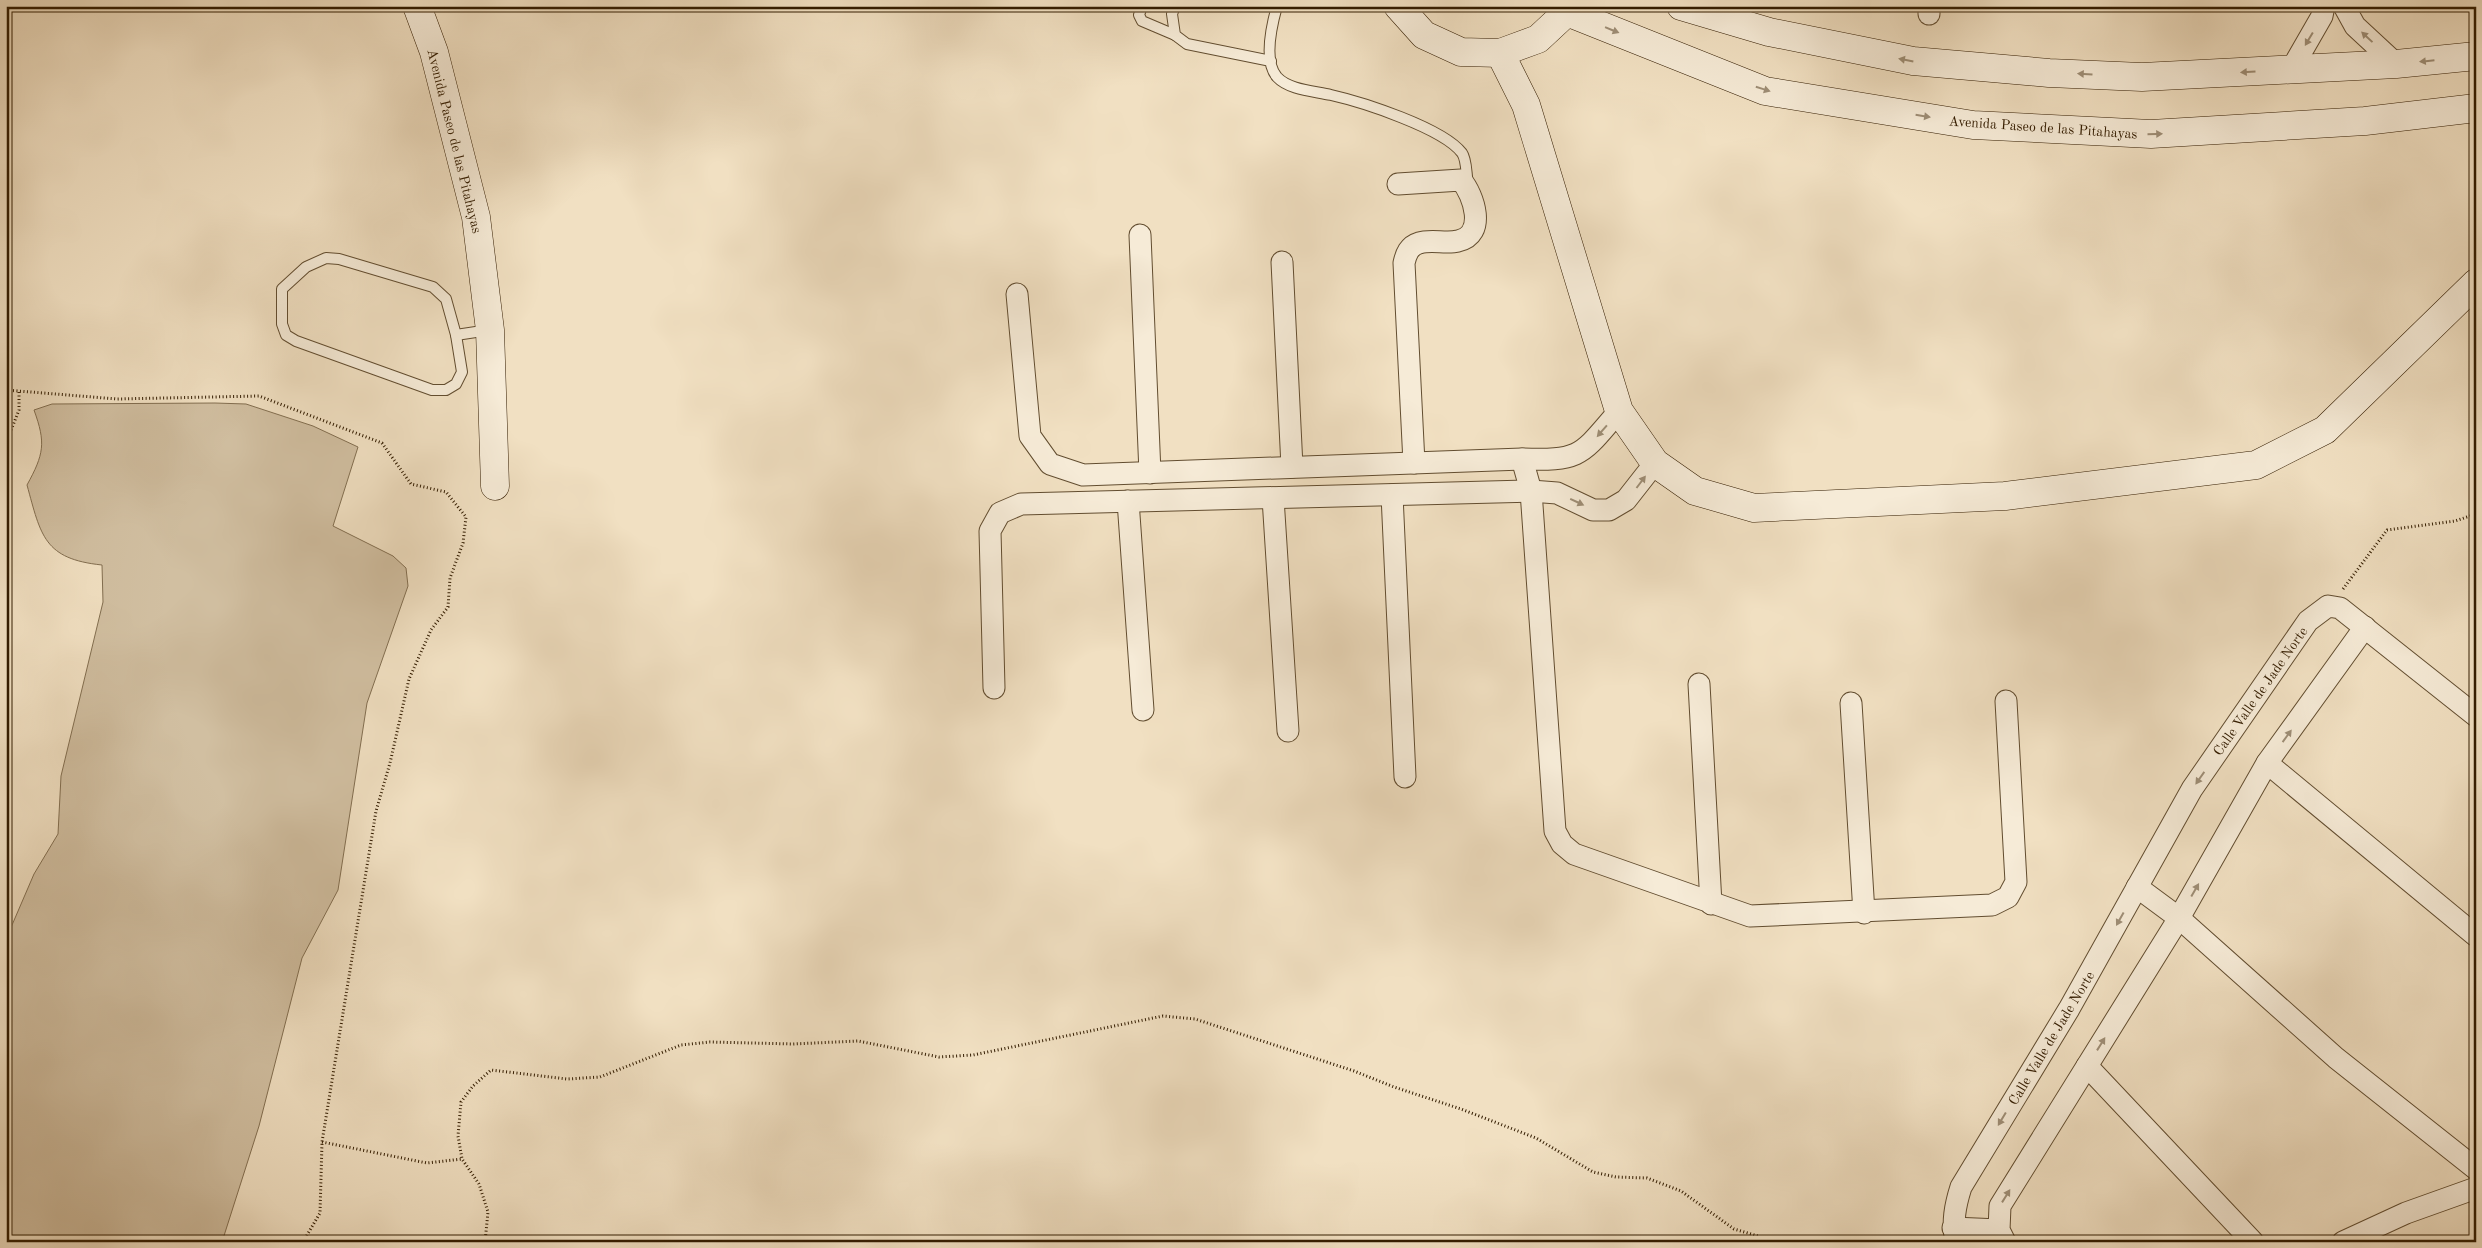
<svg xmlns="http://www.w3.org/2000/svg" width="2482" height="1248" font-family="'Old Standard TT',serif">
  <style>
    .green { fill: #d1bfa1; stroke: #826e50 }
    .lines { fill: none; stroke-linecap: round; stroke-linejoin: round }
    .lane-casing { stroke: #624d30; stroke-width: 12 }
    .street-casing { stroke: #624d30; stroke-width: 23 }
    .secondary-casing { stroke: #331c00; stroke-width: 29 }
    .path { stroke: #331c00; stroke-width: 3; stroke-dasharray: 1 2.5; stroke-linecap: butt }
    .lane { stroke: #f6ebd7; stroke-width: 10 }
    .street { stroke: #f6ebd7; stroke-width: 21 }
    .secondary { stroke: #f6ebd7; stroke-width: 28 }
    .oneway { fill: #9e8e76 }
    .labels { text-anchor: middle; stroke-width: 5; stroke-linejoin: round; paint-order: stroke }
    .street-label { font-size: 14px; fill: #331c00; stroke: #f6ebd7 }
  </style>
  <rect width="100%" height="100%" fill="#f1e0c2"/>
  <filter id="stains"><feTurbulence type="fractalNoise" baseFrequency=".004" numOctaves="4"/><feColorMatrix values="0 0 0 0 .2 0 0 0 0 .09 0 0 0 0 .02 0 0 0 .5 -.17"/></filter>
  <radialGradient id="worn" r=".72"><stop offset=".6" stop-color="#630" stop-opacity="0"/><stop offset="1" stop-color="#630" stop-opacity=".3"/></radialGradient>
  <path class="green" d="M 215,403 L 246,404 L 313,426 L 358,447 L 333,526 L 393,556 L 406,568 L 408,586 L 367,703 L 338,890 L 302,958 L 259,1126 L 222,1242 L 6,1242 L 6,939 L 34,874 L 58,834 L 61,776 L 103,602 L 102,565 C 44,559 41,536 27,485 C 44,454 46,443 34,410 L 52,404 Z"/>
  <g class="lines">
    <g class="lane-casing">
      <g id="lane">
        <path d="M 1142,6 L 1139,15 L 1142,21 L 1175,35"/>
        <path d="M 1175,6 L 1172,14 L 1175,35 L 1187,44 L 1271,61"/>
        <path d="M 1277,6 C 1272,24 1263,61 1277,77 C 1289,90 1314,91 1331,95 C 1362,102 1443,128 1462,153 C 1467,160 1466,175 1468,183"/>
        <path d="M 326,258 L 339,259 L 433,287 L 446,299 L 456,335 L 462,372 L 456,384 L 446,390 L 432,390 L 296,341 L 286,335 L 282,324 L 282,289 L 306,267 Z"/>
        <path d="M 456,335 L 489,330"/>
      </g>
    </g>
    <g class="street-casing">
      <g id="street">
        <path d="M 2344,6 L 2355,26 L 2396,64"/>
        <path d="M 1929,14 L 1929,6"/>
        <path d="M 2291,70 L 2322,16 L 2324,6"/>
        <path d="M 1398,184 L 1461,180 C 1474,195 1487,235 1458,241 C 1446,244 1431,239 1419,243 C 1409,246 1406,254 1404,263 L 1414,463"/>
        <path d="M 1140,235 L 1150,473"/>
        <path d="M 1282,262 L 1292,467"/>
        <path d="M 1017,294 L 1030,436 L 1050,464 L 1083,475 L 1522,459 C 1582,461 1581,455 1619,411"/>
        <path d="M 1522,459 L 1531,491 L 1555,831 L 1562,844 L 1574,854 L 1750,916 L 1992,905 L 2008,897 L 2016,882 L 2006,701"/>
        <path d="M 1392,495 L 1405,777"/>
        <path d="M 1273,498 L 1288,731"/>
        <path d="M 1128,501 L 1143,710"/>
        <path d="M 1699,684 L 1711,904"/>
        <path d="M 994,688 L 990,531 L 1000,513 L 1021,504 L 1531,491 L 1557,493 L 1593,510 L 1609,510 L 1626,500 L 1655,463"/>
        <path d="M 1851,703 L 1864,913"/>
        <path d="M 2267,763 L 2476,936"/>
        <path d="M 2137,887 L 2179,918 L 2336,1058 L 2476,1169"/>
        <path d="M 2087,1066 L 2253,1242"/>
        <path d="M 1953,1228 L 1999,1230"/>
        <path d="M 1956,1242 C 1952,1222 1955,1206 1961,1187 L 2069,1009 L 2192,789 L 2308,621 L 2328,606 L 2340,608 L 2476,716"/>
        <path d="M 2005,1242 L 1999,1230 L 2000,1206 L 2179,918 L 2267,763 L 2365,627"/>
        <path d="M 2343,1242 L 2406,1213 L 2476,1188"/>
      </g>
    </g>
    <g class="secondary-casing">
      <g id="secondary">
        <path d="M 417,6 L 434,52 L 476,217 L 490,330 L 495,486"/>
        <path d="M 1398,6 L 1424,35 L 1461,52 L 1500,53 L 1538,39 L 1567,12 L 1569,6"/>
        <path d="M 1681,6 L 1769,32 L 1913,61 L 2049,73 L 2142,77 L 2396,64 L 2476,56"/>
        <path d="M 1567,12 L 1765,91 L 1973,125 L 2151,134 L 2365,121 L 2476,108"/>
        <path d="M 1500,53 L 1526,105 L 1619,411 L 1655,463 L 1695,491 L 1754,508 L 2005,496 L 2256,465 L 2325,430 L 2476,283"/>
      </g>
    </g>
    <g class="path">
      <path d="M 6,390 L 117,399 L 259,396 L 382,443 L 411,484 L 446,492 L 466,517 L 463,543 L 450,578 L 448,607 L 431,630 L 409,679 L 390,763 L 376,811 L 322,1142 L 320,1213 L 303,1242"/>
      <path d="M 6,443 L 19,410 L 19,391"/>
      <path d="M 2343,589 L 2387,530 L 2455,521 L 2476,514"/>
      <path d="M 322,1142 L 427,1163 L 462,1159"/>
      <path d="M 485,1242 L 488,1212 L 479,1184 L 462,1159 L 458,1136 L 461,1102 L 473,1086 L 491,1070 L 567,1079 L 600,1077 L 681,1045 L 710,1042 L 793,1044 L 858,1041 L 939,1057 L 973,1055 L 1163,1016 L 1195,1019 L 1354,1071 L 1394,1087 L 1461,1109 L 1536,1138 L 1593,1172 L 1616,1177 L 1647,1178 L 1681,1191 L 1734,1229 L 1758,1236 L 1765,1242"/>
    </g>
    <use href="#lane" class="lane"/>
    <use href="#street" class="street"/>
    <use href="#secondary" class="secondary"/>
  </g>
  <defs><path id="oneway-solid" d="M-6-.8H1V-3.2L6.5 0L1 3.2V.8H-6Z" transform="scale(1.25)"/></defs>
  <g class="oneway">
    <use href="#oneway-solid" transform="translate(1612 30) rotate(22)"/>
    <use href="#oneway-solid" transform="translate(2367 37) rotate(-137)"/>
    <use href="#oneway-solid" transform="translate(2309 39) rotate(121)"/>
    <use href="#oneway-solid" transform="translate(1906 60) rotate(-169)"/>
    <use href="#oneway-solid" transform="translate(2427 61) rotate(174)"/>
    <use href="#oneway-solid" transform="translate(2248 72) rotate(177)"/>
    <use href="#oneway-solid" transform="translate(2085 74) rotate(-177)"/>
    <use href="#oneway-solid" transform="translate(1763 89) rotate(17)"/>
    <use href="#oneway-solid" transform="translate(1923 116) rotate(9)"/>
    <use href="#oneway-solid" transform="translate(2155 134) rotate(-2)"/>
    <use href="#oneway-solid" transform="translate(1602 431) rotate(131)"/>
    <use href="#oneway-solid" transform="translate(1641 482) rotate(-53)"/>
    <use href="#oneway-solid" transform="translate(1577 502) rotate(25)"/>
    <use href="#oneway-solid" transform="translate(2287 736) rotate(-54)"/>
    <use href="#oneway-solid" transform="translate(2200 778) rotate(125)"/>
    <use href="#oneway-solid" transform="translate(2195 890) rotate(-60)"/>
    <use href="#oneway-solid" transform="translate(2120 919) rotate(119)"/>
    <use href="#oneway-solid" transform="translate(2101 1044) rotate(-58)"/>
    <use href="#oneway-solid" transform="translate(2002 1119) rotate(121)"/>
    <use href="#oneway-solid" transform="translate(2006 1196) rotate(-58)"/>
  </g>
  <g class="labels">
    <g class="street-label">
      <text transform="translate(2043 127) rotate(4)" y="5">Avenida Paseo de las Pitahayas</text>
      <text transform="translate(455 141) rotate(76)" y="5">Avenida Paseo de las Pitahayas</text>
      <text transform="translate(2260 691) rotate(-55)" y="5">Calle Valle de Jade Norte</text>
      <text transform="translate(2051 1038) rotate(-59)" y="5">Calle Valle de Jade Norte</text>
    </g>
  </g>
  <rect width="2482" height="1248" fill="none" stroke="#f1e0c2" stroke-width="25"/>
  <rect x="8" y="8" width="2467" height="1233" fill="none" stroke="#331c00" stroke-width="2.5"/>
  <rect x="12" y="12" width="2457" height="1223" fill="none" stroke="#331c00"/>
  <rect width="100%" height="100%" filter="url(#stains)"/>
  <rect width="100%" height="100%" fill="url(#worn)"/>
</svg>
